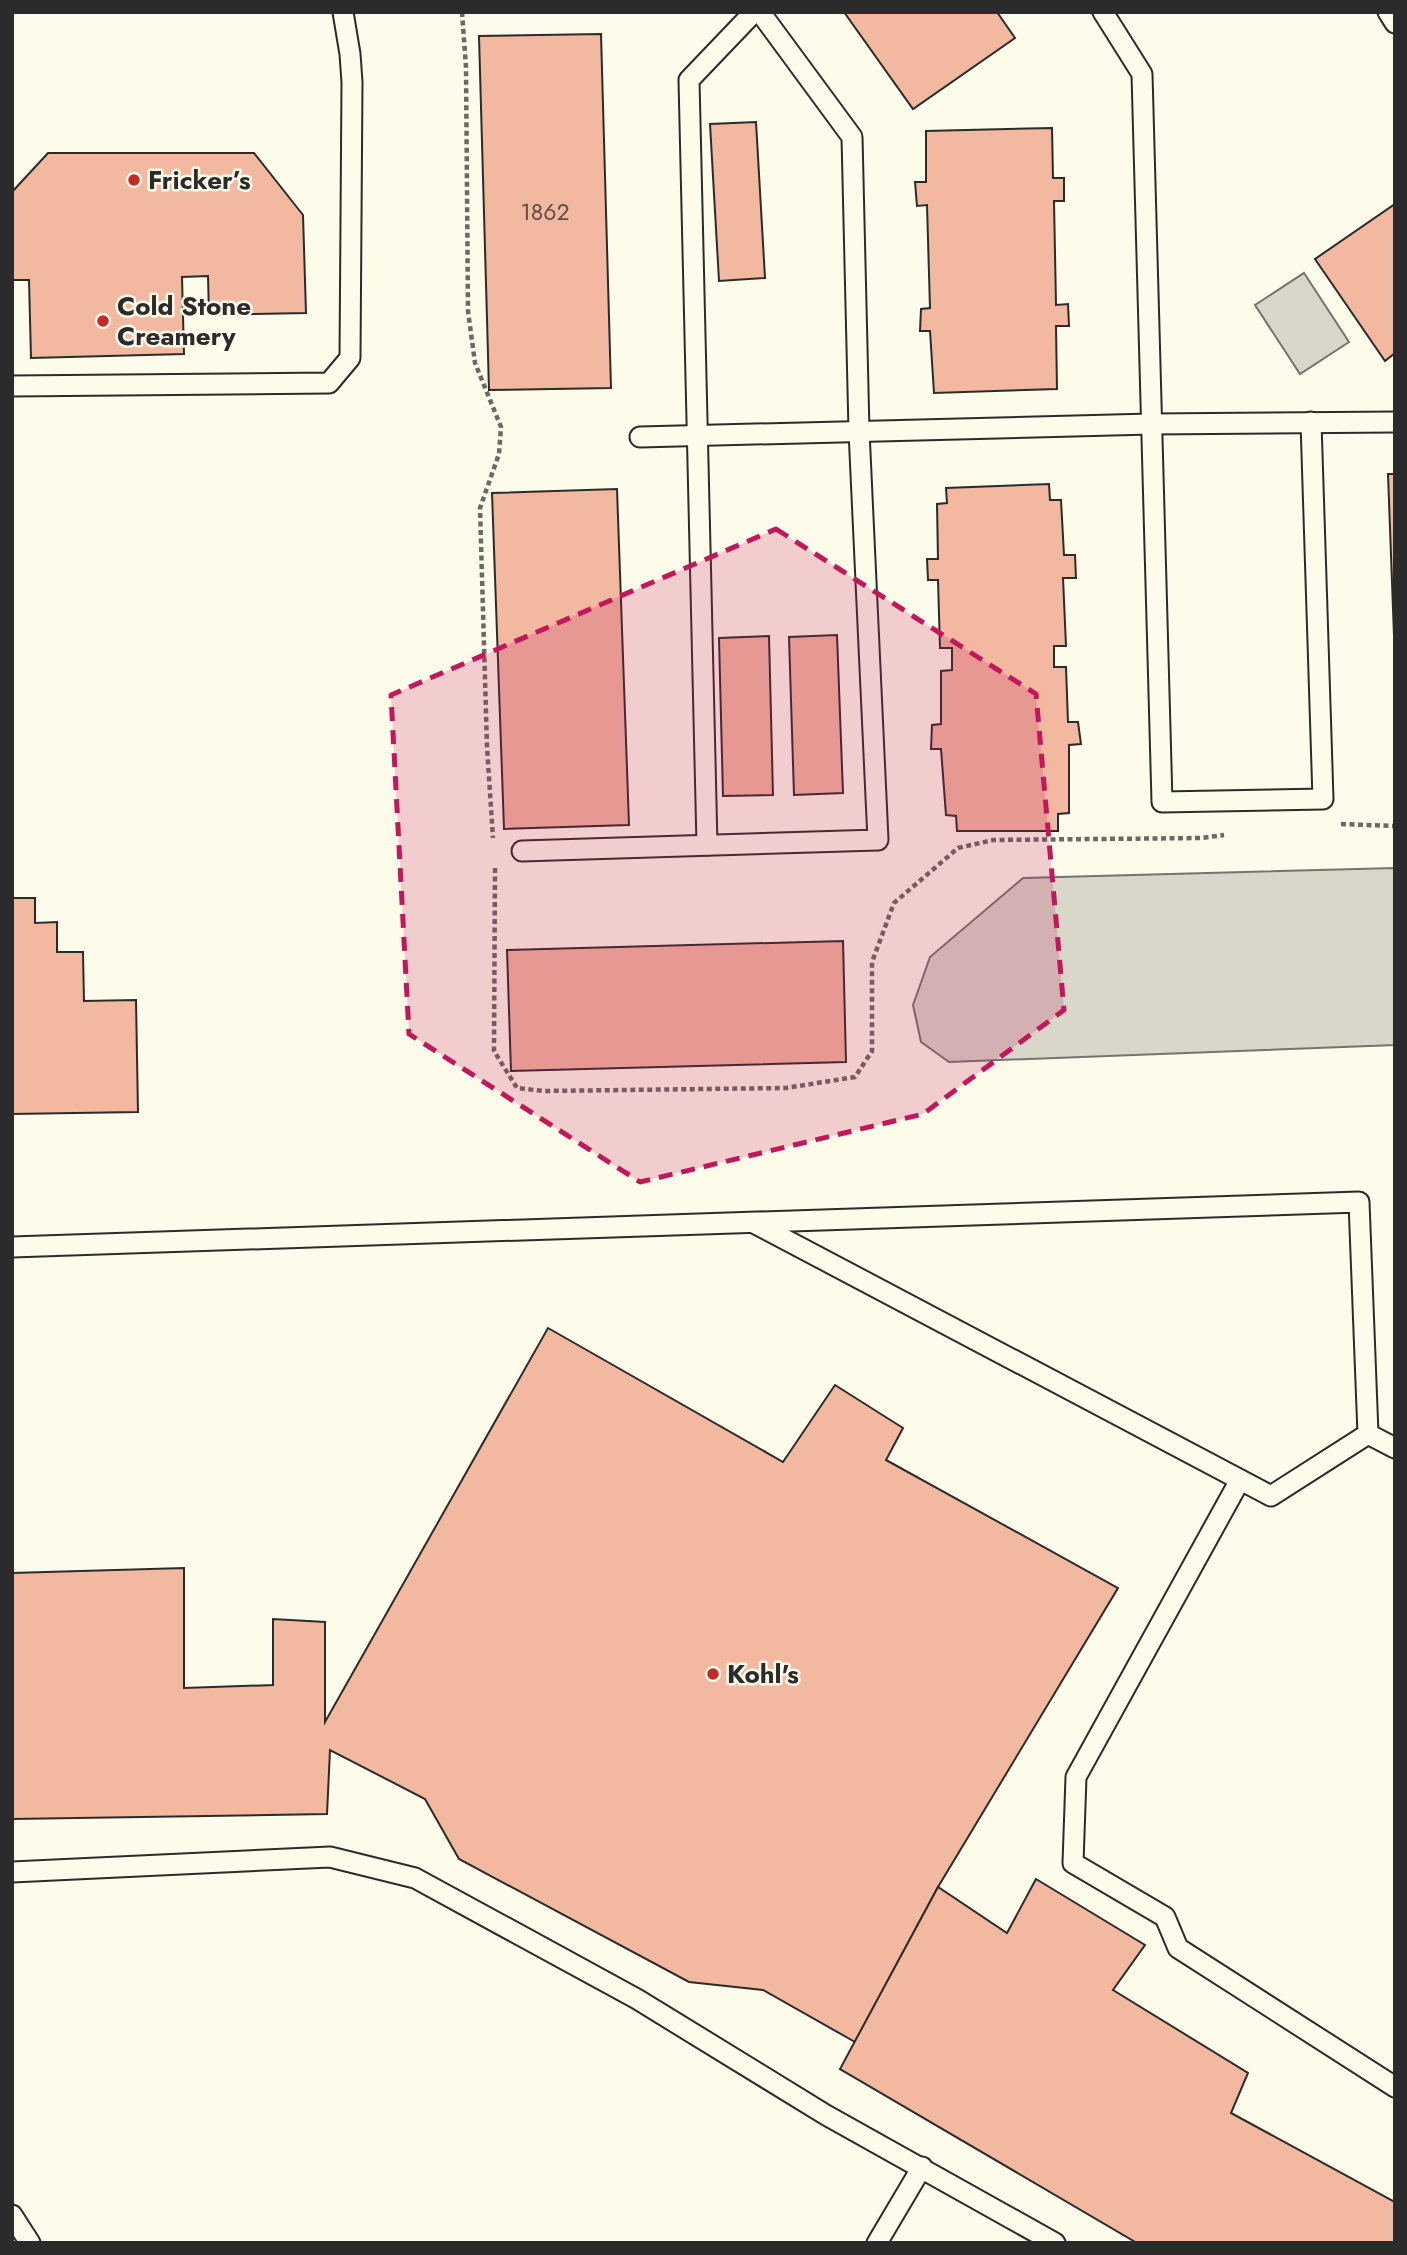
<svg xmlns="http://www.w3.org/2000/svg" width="1407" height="2255" font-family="Jost,sans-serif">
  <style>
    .water { fill: #d8d7c9; stroke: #74746e; stroke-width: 2 }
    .building { fill: #f2b8a0; stroke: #2b2b2b; stroke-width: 2 }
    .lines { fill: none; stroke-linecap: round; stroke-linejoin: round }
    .service-casing { stroke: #2b2b2b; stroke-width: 23 }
    .path { stroke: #6a6964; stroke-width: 4.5; stroke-dasharray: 5 3.5; stroke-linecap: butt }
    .service { stroke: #fdfbea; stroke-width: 19 }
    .marked { fill: #c2185b; fill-opacity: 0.2; stroke: #c2185b; stroke-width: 5; stroke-dasharray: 14 9; stroke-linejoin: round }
    .poi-dot { fill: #c62828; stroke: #fdfbea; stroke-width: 2.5 }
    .labels { text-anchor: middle; stroke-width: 5; stroke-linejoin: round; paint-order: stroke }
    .number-label { font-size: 23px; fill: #5d4e48 }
    .poi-label { font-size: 26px; font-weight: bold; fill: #2b2b2b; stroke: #fdfbea; text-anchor: start }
  </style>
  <rect width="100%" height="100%" fill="#fdfbea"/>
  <g class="water">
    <path d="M 1304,273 L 1349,342 L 1300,374 L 1255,305 Z"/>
    <path d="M 1395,868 L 1395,1045 L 949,1062 L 921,1042 L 913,1005 L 930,957 L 1023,878 Z"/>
  </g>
  <g class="building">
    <path d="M 844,12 L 997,12 L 1015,38 L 913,109 Z"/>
    <path d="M 601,34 L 611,388 L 489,390 L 479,36 Z"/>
    <path d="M 756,122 L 765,278 L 719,281 L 710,124 Z"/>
    <path d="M 1052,128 L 1053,178 L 1064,178 L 1064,201 L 1054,201 L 1056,305 L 1068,304 L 1069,326 L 1056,326 L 1057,389 L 934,393 L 930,331 L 920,331 L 921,309 L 930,308 L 927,205 L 917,206 L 915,182 L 926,182 L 926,131 Z"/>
    <path d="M 48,153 L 254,153 L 303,215 L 306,313 L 209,315 L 208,276 L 182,277 L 184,354 L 31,358 L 29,280 L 12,280 L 12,192 Z"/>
    <path d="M 1395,204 L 1395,353 L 1385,361 L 1315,259 Z"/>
    <path d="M 1388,474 L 1395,474 L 1395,663 Z"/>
    <path d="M 1049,484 L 1050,500 L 1061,500 L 1064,555 L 1075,555 L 1076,578 L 1063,578 L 1066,646 L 1054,646 L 1054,667 L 1066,667 L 1068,722 L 1078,722 L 1081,744 L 1069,745 L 1069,813 L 1058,814 L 1058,831 L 957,831 L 956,816 L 946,815 L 941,749 L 931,749 L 932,725 L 941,724 L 941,671 L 952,670 L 952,648 L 940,648 L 938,580 L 928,580 L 927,559 L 938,559 L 937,504 L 947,503 L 946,488 Z"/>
    <path d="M 617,489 L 629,825 L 504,829 L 492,493 Z"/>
    <path d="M 837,635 L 843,793 L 794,795 L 789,637 Z"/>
    <path d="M 769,636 L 773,795 L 723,796 L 719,638 Z"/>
    <path d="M 12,898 L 35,898 L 35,923 L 57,922 L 57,952 L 83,952 L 84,1001 L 136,1000 L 138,1112 L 12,1114 Z"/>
    <path d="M 843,941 L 846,1062 L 511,1071 L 507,950 Z"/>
    <path d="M 548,1328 L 783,1462 L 835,1385 L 903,1428 L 886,1460 L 1118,1588 L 938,1887 L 855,2042 L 763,1990 L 689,1982 L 459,1859 L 425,1799 L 330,1750 L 327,1814 L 12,1819 L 12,1573 L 184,1568 L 184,1688 L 273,1685 L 273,1619 L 325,1622 L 325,1722 Z"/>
    <path d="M 1036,1879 L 1145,1945 L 1113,1990 L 1248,2073 L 1231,2113 L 1395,2202 L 1395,2243 L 1137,2243 L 840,2069 L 938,1887 L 1007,1933 Z"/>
  </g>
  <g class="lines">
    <g class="service-casing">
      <g id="service">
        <path d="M 1103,12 L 1142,74 L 1162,802 L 1323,799 L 1311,422"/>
        <path d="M 1388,12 L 1395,23"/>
        <path d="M 12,386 L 329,383 L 350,358 L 352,82 L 350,54 L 343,12"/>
        <path d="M 640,437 L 1151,424 L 1395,422"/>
        <path d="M 707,845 L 689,80 L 754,12"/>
        <path d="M 522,851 L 878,840 L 859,431 L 852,137 L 760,12"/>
        <path d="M 754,1223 L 1271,1496 L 1368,1434 L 1395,1448"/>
        <path d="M 12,1247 L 1359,1202 L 1368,1434"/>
        <path d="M 1240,1480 L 1076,1777 L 1073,1863 L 1165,1917 L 1178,1948 L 1395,2087"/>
        <path d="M 12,1872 L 330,1857 L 415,1878 L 637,1999 L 826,2115 L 1055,2243"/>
        <path d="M 12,2215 L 30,2243"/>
        <path d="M 877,2243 L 922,2167"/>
      </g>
    </g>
    <g class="path">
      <path d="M 462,12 L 466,67 L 468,311 L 475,363 L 501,427 L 499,454 L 480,508 L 487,747 L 493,838"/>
      <path d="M 1341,824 L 1395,826"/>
      <path d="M 495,868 L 494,1051 L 517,1088 L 543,1091 L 786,1088 L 855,1077 L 872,1051 L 872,962 L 894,903 L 958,848 L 993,840 L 1201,838 L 1224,835"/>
    </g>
    <use href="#service" class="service"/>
  </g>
  <path class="marked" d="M 776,529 L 1036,694 L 1064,1010 L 923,1114 L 640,1182 L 409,1034 L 391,695 Z"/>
  <g class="poi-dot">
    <circle cx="134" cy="180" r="7"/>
    <circle cx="103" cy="321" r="7"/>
    <circle cx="713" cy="1674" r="7"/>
  </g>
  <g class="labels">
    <g class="number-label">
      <text x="545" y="220">1862</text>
    </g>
    <g class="poi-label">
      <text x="148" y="189">Fricker’s</text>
      <text x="117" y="315">Cold Stone<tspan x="117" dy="30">Creamery</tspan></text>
      <text x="727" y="1683">Kohl's</text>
    </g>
  </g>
  <rect width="1407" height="2255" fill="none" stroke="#2b2b2b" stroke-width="28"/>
</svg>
